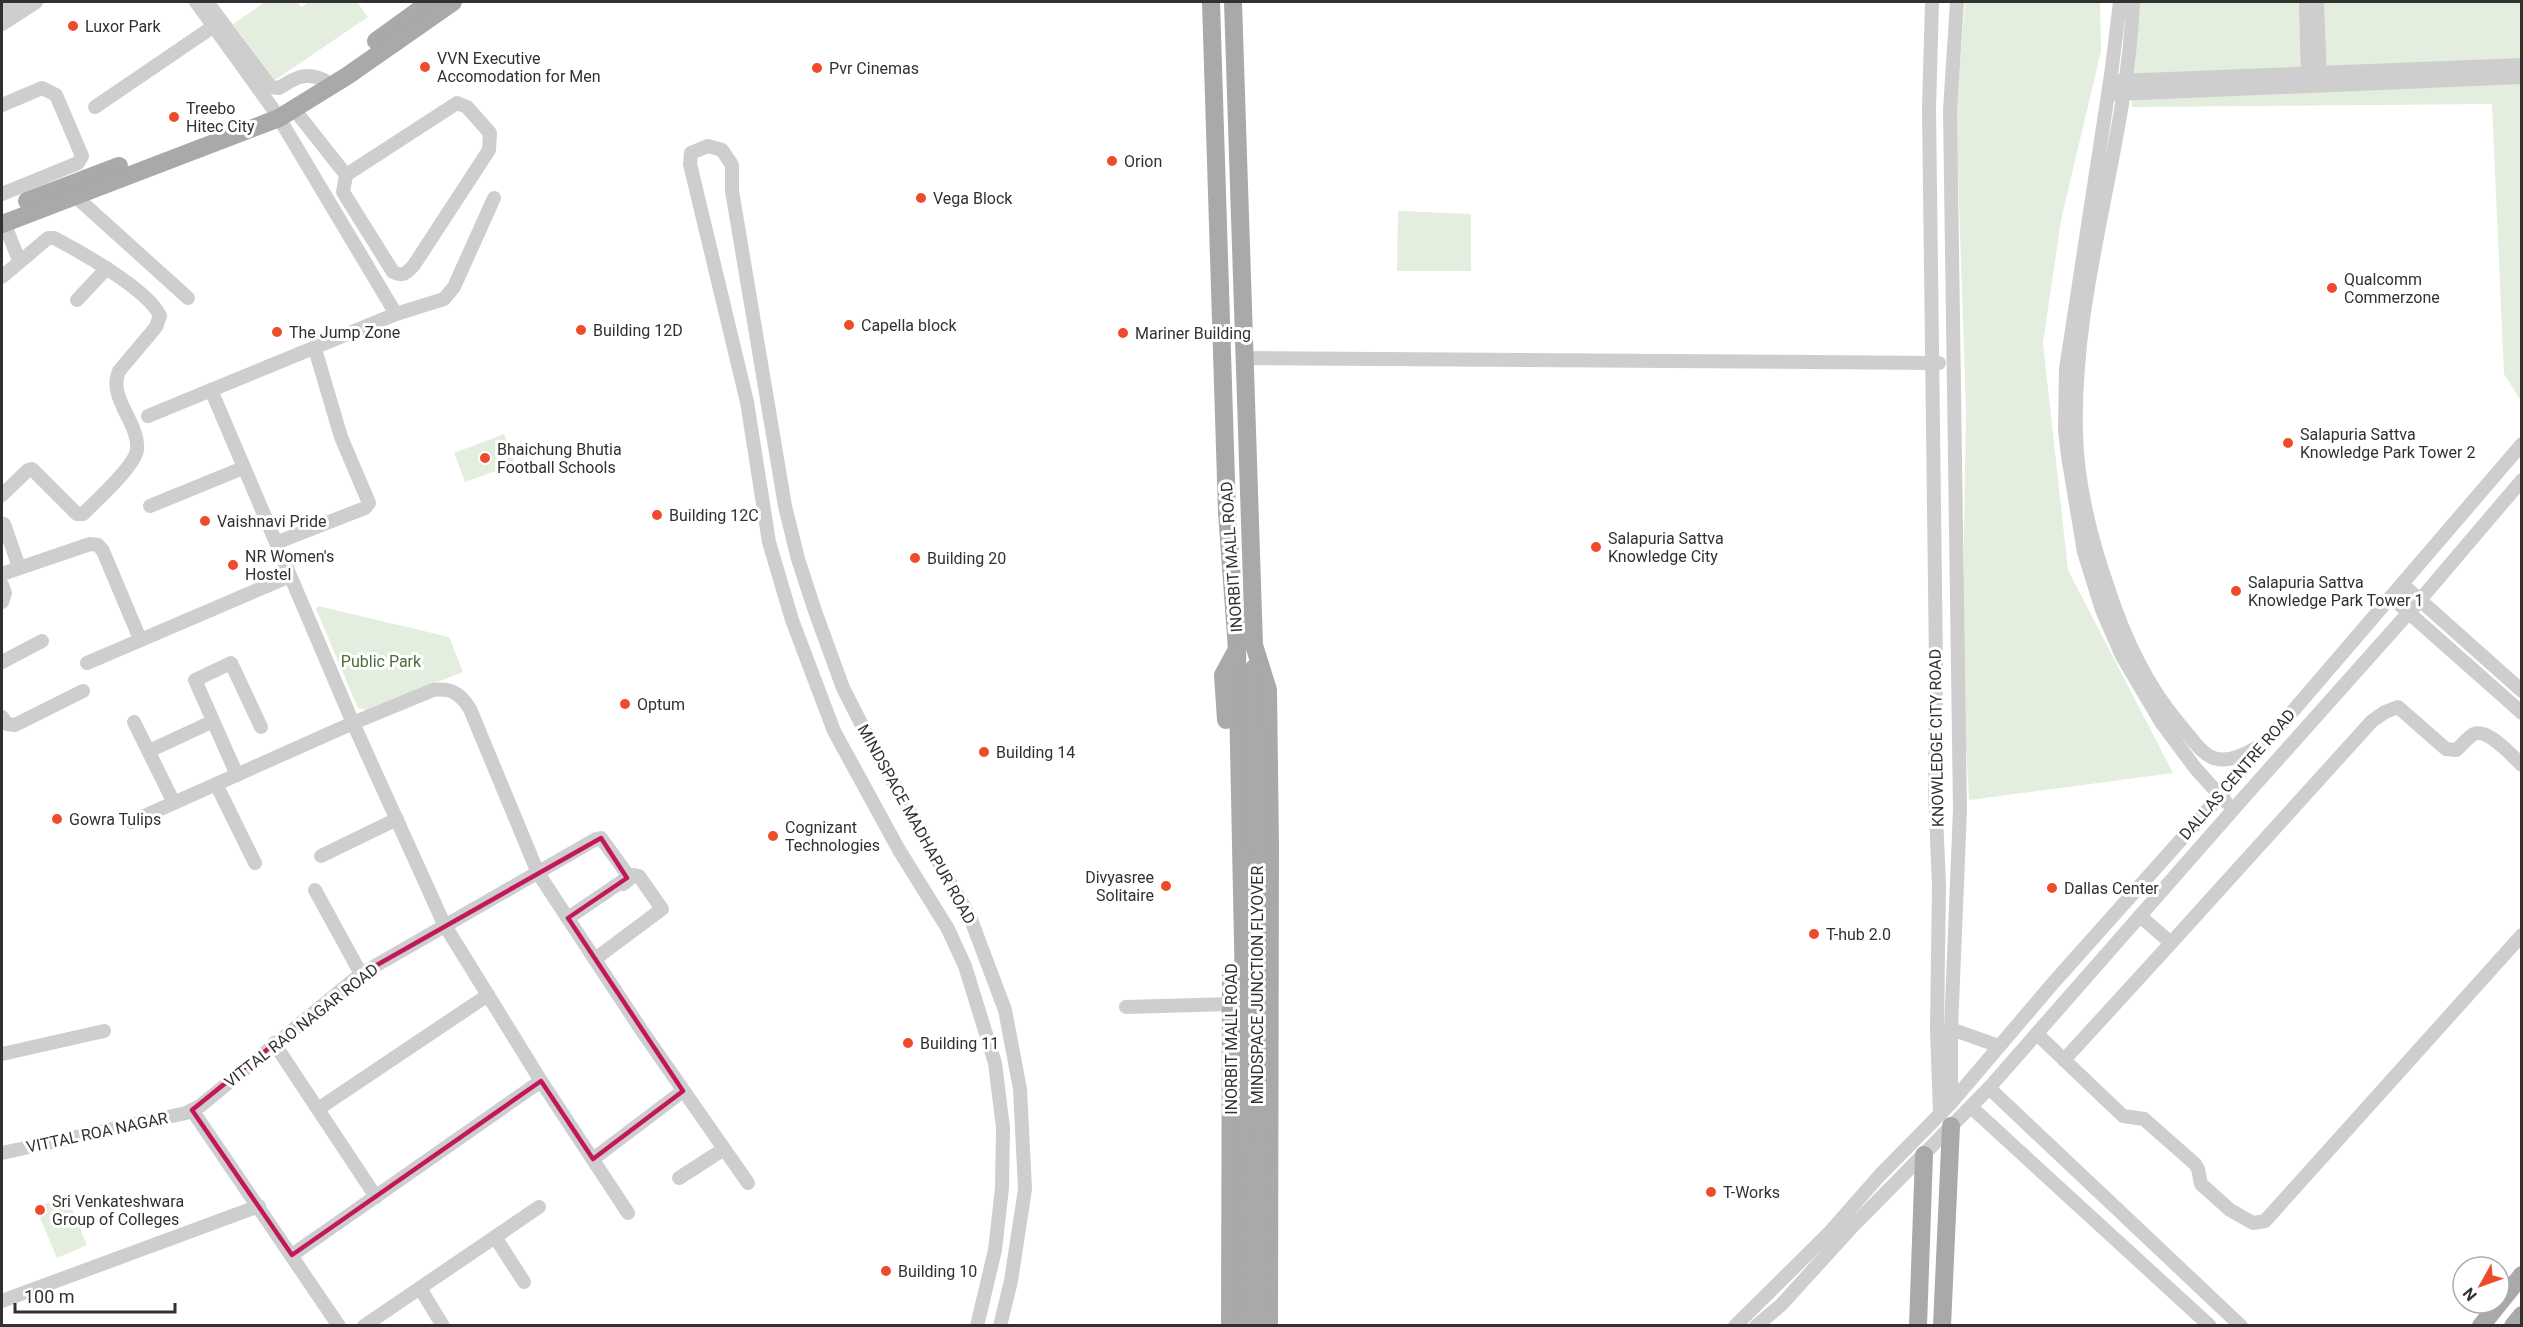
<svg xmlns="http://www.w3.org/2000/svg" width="2523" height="1327" font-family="Roboto,sans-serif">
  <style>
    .green { fill: #e3eede }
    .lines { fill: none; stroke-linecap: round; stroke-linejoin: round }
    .minor { stroke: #cecece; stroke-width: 14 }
    .major { stroke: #a9a9a9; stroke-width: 18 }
    .major-bridge { stroke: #a9a9a9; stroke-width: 18 }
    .marked { fill: none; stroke: #c2185b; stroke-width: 4.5; stroke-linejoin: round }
    .poi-dot { fill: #ee4b2d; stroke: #fff; stroke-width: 2 }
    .labels { text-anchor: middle; stroke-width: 6; stroke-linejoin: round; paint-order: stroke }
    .poi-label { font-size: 16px; fill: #313131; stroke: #fff; text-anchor: start }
    .street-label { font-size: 16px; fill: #313131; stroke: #fff }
    .park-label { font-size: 16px; fill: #486f3b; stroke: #fff }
  </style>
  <rect width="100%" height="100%" fill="#fff"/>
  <g class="green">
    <path d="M 265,2 L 297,2 L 301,7 L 310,2 L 357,2 L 368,17 L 275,80 L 233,24 Z"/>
    <path d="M 1965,2 L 2100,2 L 2101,51 L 2061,220 L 2043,343 L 2068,570 L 2173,773 L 1969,800 L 1962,670 L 1966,409 L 1956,116 Z"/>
    <path d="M 2133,2 L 2521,2 L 2521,401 L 2504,374 L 2492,104 L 2132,107 Z"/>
    <path d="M 1398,211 L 1471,214 L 1471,271 L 1397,271 Z"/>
    <path d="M 504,434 L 515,464 L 465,482 L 454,453 Z"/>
    <path d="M 318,606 L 449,637 L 463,672 L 366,710 L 358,708 L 316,609 Z"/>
    <path d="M 66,1195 L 87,1245 L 57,1258 L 36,1208 Z"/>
  </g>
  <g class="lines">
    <g class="minor">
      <path d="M 196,2 L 273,109"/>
      <path d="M 207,2 L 271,87 L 279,88 C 295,78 305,71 324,80"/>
      <path d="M 1932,2 L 1929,109 L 1936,665 L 1935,793 L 1939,885 L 1937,1029 L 1940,1113"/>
      <path d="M 2120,2 L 2111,75 L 2066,369 L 2065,430 L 2068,456 L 2084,552 L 2102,610 L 2122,656 L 2161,722 L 2196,769 L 2226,802"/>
      <path d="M 2133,2 C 2127,147 2072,287 2076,433 C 2077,485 2091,539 2108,588 C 2123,634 2145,682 2176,720 C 2204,753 2211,774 2256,748"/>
      <path d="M 2306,2 L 2308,81"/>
      <path d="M 2317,2 L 2320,80"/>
      <path d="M 2,11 L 16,2"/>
      <path d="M 2,24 L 36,2"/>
      <path d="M 2118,81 L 2522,65"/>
      <path d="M 2116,94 L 2522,77"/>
      <path d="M 2,105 L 42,88 L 56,95 L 82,156 L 78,163 L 2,194"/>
      <path d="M 95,107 L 214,26"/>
      <path d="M 294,109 L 346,175 L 457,103 L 467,107 L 490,133 L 489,150 L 414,265 C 407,273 403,277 393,272 L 343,192 L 346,175"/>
      <path d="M 279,118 L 396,314"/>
      <path d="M 75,196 L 188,298"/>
      <path d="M 4,223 L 19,260"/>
      <path d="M 2,277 L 48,238 L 54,238 C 79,251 149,290 160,316 L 156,327 L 119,371 C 107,398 140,423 137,450 C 135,466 95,502 83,514 L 77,514 L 32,469 L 28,470 L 2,495"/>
      <path d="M 77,300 L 107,268"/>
      <path d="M 1245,358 L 1939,363"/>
      <path d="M 211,390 L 353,723 L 444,924 L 541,1081 L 628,1213"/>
      <path d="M 148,416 L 396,314 L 444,299 L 454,287 L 494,198"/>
      <path d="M 150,506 L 243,468"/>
      <path d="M 4,524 L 19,567"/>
      <path d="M 278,542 L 365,508 L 369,503 L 341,437 L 315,349"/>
      <path d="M 2,574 L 90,544 L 98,545 L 103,551 L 140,639"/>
      <path d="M 2402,584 L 2522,691"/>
      <path d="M 2,585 L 5,593 L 2,602"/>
      <path d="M 2391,597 L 2522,713"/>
      <path d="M 2,662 L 42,641"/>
      <path d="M 87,663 L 290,576"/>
      <path d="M 2,717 L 7,724 L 15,725 L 83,691"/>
      <path d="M 134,722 L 174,803"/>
      <path d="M 149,751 L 205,725"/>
      <path d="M 237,775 L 195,680 L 231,663 L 261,727"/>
      <path d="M 216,784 L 255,863"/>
      <path d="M 131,822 L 353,723 L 433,690 C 451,688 460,693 470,709 L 538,873 L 642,1031 L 748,1183"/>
      <path d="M 321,856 L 397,819"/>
      <path d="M 315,890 L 361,974"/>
      <path d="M 2140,916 L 2171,943 L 2372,721 L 2385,712 L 2398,707 L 2446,749 L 2456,750 C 2462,745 2468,737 2474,734 C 2488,728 2512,756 2522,765"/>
      <path d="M 595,959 L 662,909 L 639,876 L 634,875 L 623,884"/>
      <path d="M 1126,1007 L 1232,1004"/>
      <path d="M 1951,1029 L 1999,1046"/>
      <path d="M 2037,1034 L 2123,1116 L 2144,1119 L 2195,1164 L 2198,1169 L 2201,1184 L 2230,1210 L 2253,1223 L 2265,1221 L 2522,935"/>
      <path d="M 274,1043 L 376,1197"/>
      <path d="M 2,1054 L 104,1031"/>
      <path d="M 2064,1060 L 2171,943"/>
      <path d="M 1989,1088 L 2241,1326"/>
      <path d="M 1951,1103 L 1951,1029 L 1960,809 L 1950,110 L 1957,2"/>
      <path d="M 1971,1107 L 2210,1326"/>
      <path d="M 318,1109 L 488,995"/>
      <path d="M 192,1110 L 339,1326"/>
      <path d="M 2,1153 L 186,1113 L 200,1106 L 361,974 L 596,839 L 601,838 L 625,871 L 627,878 L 568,918"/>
      <path d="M 593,1159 L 683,1091"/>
      <path d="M 679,1178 L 724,1149"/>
      <path d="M 495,1237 L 524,1282"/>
      <path d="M 292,1255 L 541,1081"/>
      <path d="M 420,1288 L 443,1326"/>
      <path d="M 2,1301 L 259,1206"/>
      <path d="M 364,1326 L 539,1207"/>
      <path d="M 977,1326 L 995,1250 L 1002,1188 L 1003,1128 L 995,1063 L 965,966 L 948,929 L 899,850 L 834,731 L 792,620 L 769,542 L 747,402 L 690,164 L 691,153 L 708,146 L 722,150 L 732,165 L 732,191 L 785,506 L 798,559 L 815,611 L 843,688 L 873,747 L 970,917 L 1005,1010 L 1020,1089 L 1025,1189 L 1011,1281 L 1000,1326"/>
      <path d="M 1735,1326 L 1829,1233 L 1880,1175 L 1951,1103 L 2054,982 L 2220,796 L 2522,444"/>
      <path d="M 1756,1326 L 1781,1305 L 1852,1227 L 1989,1088 L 2246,795 L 2420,600 L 2522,480"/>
    </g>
    <g class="major">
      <path d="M 1211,2 L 1227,512 L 1237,650 L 1244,991"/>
      <path d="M 1233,2 L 1254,645 L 1268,690 L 1270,845 L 1269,1326"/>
      <path d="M 376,41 L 430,2"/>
      <path d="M 27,201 L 119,166"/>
      <path d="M 2,224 L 279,118 L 347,76 L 453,2"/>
      <path d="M 1254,668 L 1258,904"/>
      <path d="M 1226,720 L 1223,675 L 1236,651"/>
      <path d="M 1230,1326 L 1231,972"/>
      <path d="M 1918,1326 L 1924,1155"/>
      <path d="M 1942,1326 L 1951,1126"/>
      <path d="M 2481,1326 L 2522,1275"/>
      <path d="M 2513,1326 L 2522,1315"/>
    </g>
    <g class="major-bridge">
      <path d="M 1241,1326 L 1244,991"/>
      <path d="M 1255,1326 L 1259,990"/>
    </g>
  </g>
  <path class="marked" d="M 601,838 L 627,878 L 568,918 L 683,1091 L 593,1159 L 541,1081 L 292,1255 L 192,1110 L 361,974 Z"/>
  <g class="poi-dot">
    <circle cx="73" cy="26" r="6"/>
    <circle cx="425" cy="67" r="6"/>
    <circle cx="817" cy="68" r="6"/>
    <circle cx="174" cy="117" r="6"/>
    <circle cx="1112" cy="161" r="6"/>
    <circle cx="921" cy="198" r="6"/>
    <circle cx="2332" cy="288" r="6"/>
    <circle cx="849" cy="325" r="6"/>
    <circle cx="581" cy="330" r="6"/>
    <circle cx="277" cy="332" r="6"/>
    <circle cx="1123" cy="333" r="6"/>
    <circle cx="2288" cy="443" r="6"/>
    <circle cx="485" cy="458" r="6"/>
    <circle cx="657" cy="515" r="6"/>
    <circle cx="205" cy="521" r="6"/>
    <circle cx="1596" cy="547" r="6"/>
    <circle cx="915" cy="558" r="6"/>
    <circle cx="233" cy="565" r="6"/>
    <circle cx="2236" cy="591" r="6"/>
    <circle cx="625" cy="704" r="6"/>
    <circle cx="984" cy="752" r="6"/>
    <circle cx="57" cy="819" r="6"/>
    <circle cx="773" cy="836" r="6"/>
    <circle cx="1166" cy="886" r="6"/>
    <circle cx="2052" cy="888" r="6"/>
    <circle cx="1814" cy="934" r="6"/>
    <circle cx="908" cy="1043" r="6"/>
    <circle cx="1711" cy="1192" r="6"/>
    <circle cx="40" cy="1210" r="6"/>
    <circle cx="886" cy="1271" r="6"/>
  </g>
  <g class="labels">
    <g class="poi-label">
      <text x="85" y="32">Luxor Park</text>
      <text x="437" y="64">VVN Executive<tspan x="437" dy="18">Accomodation for Men</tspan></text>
      <text x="829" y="74">Pvr Cinemas</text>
      <text x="186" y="114">Treebo<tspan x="186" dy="18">Hitec City</tspan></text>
      <text x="1124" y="167">Orion</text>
      <text x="933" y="204">Vega Block</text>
      <text x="2344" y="285">Qualcomm<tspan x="2344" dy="18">Commerzone</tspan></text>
      <text x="861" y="331">Capella block</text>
      <text x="593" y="336">Building 12D</text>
      <text x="289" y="338">The Jump Zone</text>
      <text x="1135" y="339">Mariner Building</text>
      <text x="2300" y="440">Salapuria Sattva<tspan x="2300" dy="18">Knowledge Park Tower 2</tspan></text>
      <text x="497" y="455">Bhaichung Bhutia<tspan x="497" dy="18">Football Schools</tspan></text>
      <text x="669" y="521">Building 12C</text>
      <text x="217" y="527">Vaishnavi Pride</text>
      <text x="1608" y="544">Salapuria Sattva<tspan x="1608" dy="18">Knowledge City</tspan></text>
      <text x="245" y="562">NR Women's<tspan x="245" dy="18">Hostel</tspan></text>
      <text x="927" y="564">Building 20</text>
      <text x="2248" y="588">Salapuria Sattva<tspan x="2248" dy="18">Knowledge Park Tower 1</tspan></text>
      <text x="637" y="710">Optum</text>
      <text x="996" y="758">Building 14</text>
      <text x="69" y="825">Gowra Tulips</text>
      <text x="785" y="833">Cognizant<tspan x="785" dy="18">Technologies</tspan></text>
      <text x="1154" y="883" text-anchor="end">Divyasree<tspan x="1154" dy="18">Solitaire</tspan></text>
      <text x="2064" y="894">Dallas Center</text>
      <text x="1826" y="940">T-hub 2.0</text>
      <text x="920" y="1049">Building 11</text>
      <text x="1723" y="1198">T-Works</text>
      <text x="52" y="1207">Sri Venkateshwara<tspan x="52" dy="18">Group of Colleges</tspan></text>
      <text x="898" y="1277">Building 10</text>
    </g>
    <g class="street-label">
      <text transform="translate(1231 557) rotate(-94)" y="6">INORBIT MALL ROAD</text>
      <text transform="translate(1936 738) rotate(-91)" y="6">KNOWLEDGE CITY ROAD</text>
      <text transform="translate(2237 774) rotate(-49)" y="6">DALLAS CENTRE ROAD</text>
      <text transform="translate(917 824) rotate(61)" y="6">MINDSPACE MADHAPUR ROAD</text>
      <text transform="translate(1257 985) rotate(-90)" y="6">MINDSPACE JUNCTION FLYOVER</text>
      <text transform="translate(301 1025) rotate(-38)" y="6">VITTAL RAO NAGAR ROAD</text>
      <text transform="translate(1231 1039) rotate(-90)" y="6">INORBIT MALL ROAD</text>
      <text transform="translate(97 1132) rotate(-12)" y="6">VITTAL ROA NAGAR</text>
    </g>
    <g class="park-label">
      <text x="381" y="667">Public Park</text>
    </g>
  </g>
  <rect width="2523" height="1327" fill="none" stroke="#313131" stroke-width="6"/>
  <g transform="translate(2481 1285) rotate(230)"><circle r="28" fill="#ffffff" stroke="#adadad" stroke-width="1.5"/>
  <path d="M0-4.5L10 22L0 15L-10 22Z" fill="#ee4b2d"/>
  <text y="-9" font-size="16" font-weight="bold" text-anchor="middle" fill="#313131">N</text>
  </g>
  <path d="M15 1303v9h160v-9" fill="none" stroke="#313131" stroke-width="3"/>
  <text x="24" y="1303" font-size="18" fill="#313131" stroke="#ffffff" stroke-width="4.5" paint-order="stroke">100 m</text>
</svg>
